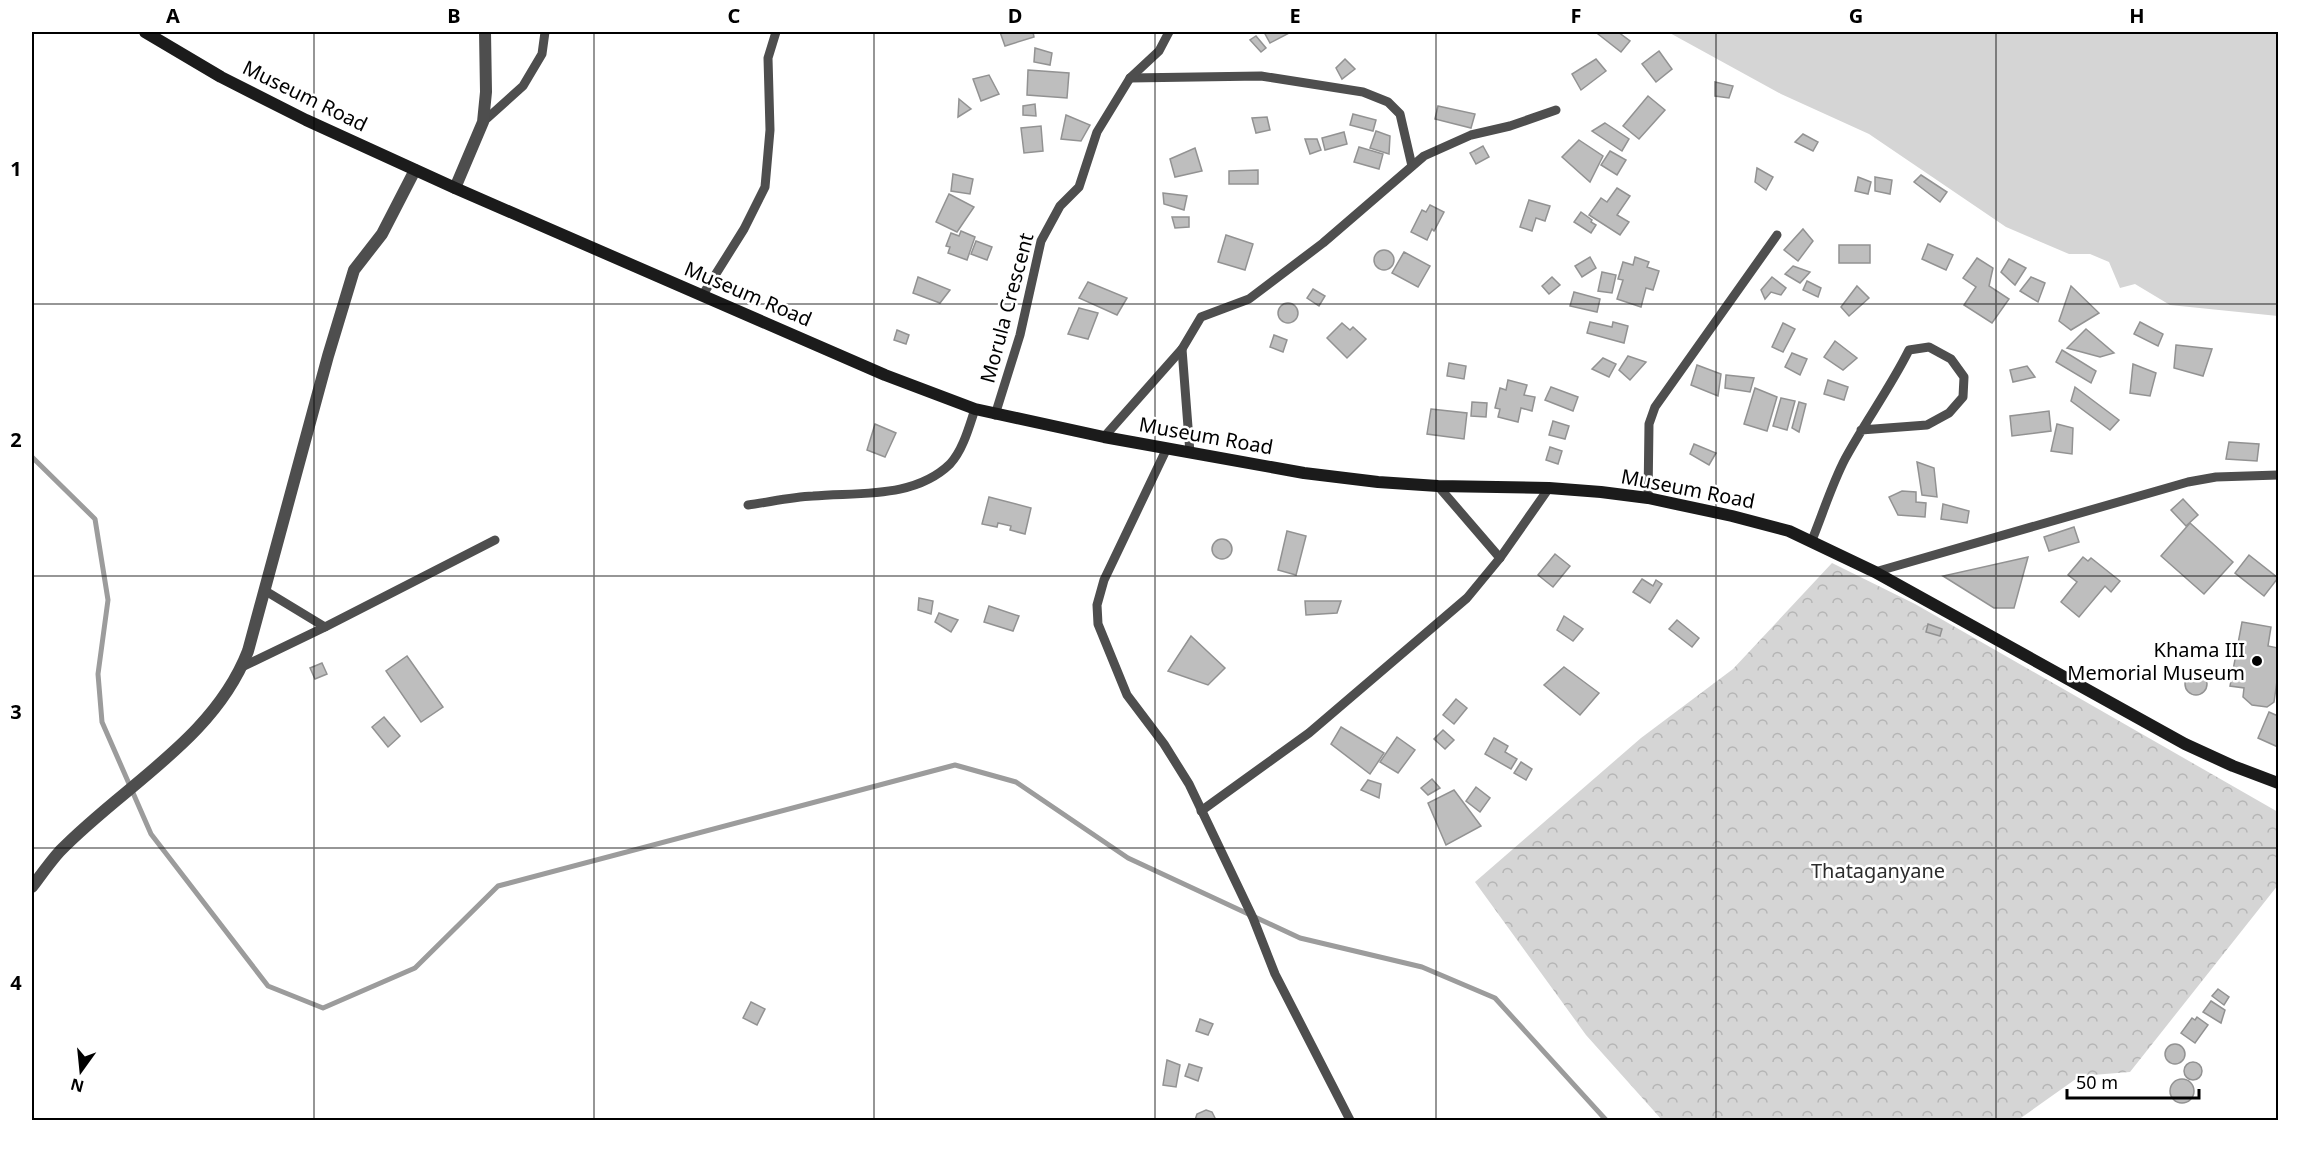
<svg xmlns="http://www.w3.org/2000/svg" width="2310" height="1152" font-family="'Noto Sans',sans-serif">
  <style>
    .green { fill: #d5d5d5 }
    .park { fill: url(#park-crowns) }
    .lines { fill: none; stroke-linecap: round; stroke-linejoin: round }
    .stream { stroke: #9c9c9c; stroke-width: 5 }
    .building { fill: #bebebe; stroke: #929292; stroke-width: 1.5 }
    .lane { stroke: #4e4e4e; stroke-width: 9 }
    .street { stroke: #4e4e4e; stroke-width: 12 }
    .secondary { stroke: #1b1b1b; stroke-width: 12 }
    .grid { fill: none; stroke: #000; stroke-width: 1.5; stroke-opacity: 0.55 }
    .poi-dot { fill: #000; stroke: #fff; stroke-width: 2 }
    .labels { text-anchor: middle; stroke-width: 5; stroke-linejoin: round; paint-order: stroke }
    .street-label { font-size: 20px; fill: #000; stroke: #fff }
    .poi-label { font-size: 20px; fill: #000; stroke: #fff; text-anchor: end }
    .park-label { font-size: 20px; fill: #2c2c2c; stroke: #fff }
    .neatline { fill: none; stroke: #000; stroke-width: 2 }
    .grid-label { font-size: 20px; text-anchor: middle; font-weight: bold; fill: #000 }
  </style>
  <defs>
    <pattern id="park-crowns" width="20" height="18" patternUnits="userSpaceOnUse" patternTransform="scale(1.5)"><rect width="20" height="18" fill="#d5d5d5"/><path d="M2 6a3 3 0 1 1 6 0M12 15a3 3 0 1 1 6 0" fill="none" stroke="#b5b5b5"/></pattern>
  </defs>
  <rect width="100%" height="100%" fill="#fff"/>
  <path class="green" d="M 1668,32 L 2278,32 L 2278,316 L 2170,305 L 2135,284 L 2120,288 L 2109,262 L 2090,254 L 2069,254 L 2006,227 L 1869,134 L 1781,94 Z"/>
  <path class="park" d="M 1832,563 L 1915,604 L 2278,812 L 2278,885 L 2130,1072 L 2080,1076 L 2018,1120 L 1662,1120 L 1586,1035 L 1475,882 L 1641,738 L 1733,669 Z"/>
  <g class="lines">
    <path class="stream" d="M 32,457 L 95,519 L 108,600 L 98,674 L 102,722 L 151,834 L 268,986 L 323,1008 L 415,968 L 498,886 L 955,765 L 1016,782 L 1128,858 L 1300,938 L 1422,967 L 1495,998 L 1606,1120"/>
  </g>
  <g class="building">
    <path d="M 1000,32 L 1033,32 L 1034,37 L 1005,46 Z"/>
    <path d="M 1264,32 L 1291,32 L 1270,43 Z"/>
    <path d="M 1600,32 L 1618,32 L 1630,41 L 1621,52 L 1598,34 Z"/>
    <path d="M 1256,36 L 1266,48 L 1261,52 L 1250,40 Z"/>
    <path d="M 1035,48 L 1052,53 L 1050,65 L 1034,62 Z"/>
    <path d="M 1659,51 L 1672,69 L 1656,82 L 1642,64 Z"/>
    <path d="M 1345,59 L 1355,69 L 1342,79 L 1336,68 Z"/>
    <path d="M 1596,59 L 1606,71 L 1581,90 L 1572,74 Z"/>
    <path d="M 1028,70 L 1069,73 L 1067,98 L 1027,95 Z"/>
    <path d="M 989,75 L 999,94 L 981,101 L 973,79 Z"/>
    <path d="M 1715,82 L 1733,86 L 1729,98 L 1715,96 Z"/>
    <path d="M 1648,96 L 1665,110 L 1639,139 L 1623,126 Z"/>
    <path d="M 959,99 L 971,109 L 958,117 Z"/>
    <path d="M 1035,104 L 1036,116 L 1023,115 L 1023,106 Z"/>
    <path d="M 1438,106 L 1475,114 L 1471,128 L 1435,119 Z"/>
    <path d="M 1353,114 L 1376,120 L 1373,131 L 1350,125 Z"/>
    <path d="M 1066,115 L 1090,125 L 1081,141 L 1061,139 Z"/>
    <path d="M 1267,117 L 1270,130 L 1256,133 L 1252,118 Z"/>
    <path d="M 1605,123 L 1629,139 L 1622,151 L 1592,131 Z"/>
    <path d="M 1041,126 L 1043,151 L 1024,153 L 1021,128 Z"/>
    <path d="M 1376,131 L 1390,136 L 1389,154 L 1370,148 Z"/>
    <path d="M 1344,132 L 1347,144 L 1325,150 L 1322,138 Z"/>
    <path d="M 1803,134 L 1818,142 L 1813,151 L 1795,142 Z"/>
    <path d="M 1305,139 L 1317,139 L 1321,150 L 1310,154 Z"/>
    <path d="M 1579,140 L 1603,156 L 1590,182 L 1562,157 Z"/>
    <path d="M 1483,146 L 1489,157 L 1476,164 L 1470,153 Z"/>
    <path d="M 1359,147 L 1383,154 L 1379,169 L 1354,162 Z"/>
    <path d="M 1195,148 L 1202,171 L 1175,177 L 1170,159 Z"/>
    <path d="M 1610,151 L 1626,160 L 1617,175 L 1601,165 Z"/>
    <path d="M 1757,168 L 1773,177 L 1766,190 L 1755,182 Z"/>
    <path d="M 1258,170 L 1258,184 L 1229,184 L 1229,171 Z"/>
    <path d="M 953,174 L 973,179 L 970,194 L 951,191 Z"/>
    <path d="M 1921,175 L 1947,192 L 1940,202 L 1914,182 Z"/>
    <path d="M 1858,177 L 1871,182 L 1868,194 L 1855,191 Z"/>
    <path d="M 1875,177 L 1892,180 L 1890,194 L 1875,191 Z"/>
    <path d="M 1617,188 L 1630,196 L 1617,215 L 1629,222 L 1620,235 L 1589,215 L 1601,198 L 1607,202 Z"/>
    <path d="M 1163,193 L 1187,196 L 1184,210 L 1164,204 Z"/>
    <path d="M 949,194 L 974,207 L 957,232 L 936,222 Z"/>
    <path d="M 1529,200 L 1550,206 L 1545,221 L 1536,218 L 1532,231 L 1520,227 Z"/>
    <path d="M 1430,205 L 1444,212 L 1434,231 L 1432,229 L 1427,240 L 1411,232 L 1422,210 L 1426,212 Z"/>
    <path d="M 1581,212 L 1592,220 L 1591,222 L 1596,225 L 1591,233 L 1574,222 Z"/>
    <path d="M 1172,217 L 1189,217 L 1189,227 L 1175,228 Z"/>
    <path d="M 1803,229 L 1813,241 L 1798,261 L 1784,250 Z"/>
    <path d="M 961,231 L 975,237 L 967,260 L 948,253 L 950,247 L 946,246 L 951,233 L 959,236 Z"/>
    <path d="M 1226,235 L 1253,244 L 1245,270 L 1218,262 Z"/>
    <path d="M 976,241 L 992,247 L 987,260 L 971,254 Z"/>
    <path d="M 1928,244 L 1953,255 L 1946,270 L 1922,259 Z"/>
    <rect x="1839" y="245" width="31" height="18"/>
    <circle cx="1384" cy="260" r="10"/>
    <path d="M 1404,252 L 1430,266 L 1418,287 L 1392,273 Z"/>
    <path d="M 1590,257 L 1596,268 L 1582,277 L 1575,266 Z"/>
    <path d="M 1635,257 L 1649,262 L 1647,267 L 1659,271 L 1653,290 L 1646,288 L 1641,307 L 1617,299 L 1623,280 L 1618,279 L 1623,262 L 1633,265 Z"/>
    <path d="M 1977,258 L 1993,268 L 1989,286 L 2009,299 L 1992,323 L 1964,305 L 1976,287 L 1963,278 Z"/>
    <path d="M 2009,259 L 2026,268 L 2015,285 L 2001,272 Z"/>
    <path d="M 1793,266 L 1810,272 L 1800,283 L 1785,274 Z"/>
    <path d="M 1602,272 L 1616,275 L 1612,293 L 1598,291 Z"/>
    <path d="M 918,277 L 950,290 L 940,303 L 913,293 Z"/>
    <path d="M 1552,277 L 1560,285 L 1549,294 L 1542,286 Z"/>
    <path d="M 1772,277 L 1786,288 L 1781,295 L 1771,292 L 1765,299 L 1761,290 Z"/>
    <path d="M 2031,277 L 2045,283 L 2038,302 L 2020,291 Z"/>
    <path d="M 1807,281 L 1821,288 L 1818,297 L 1803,290 Z"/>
    <path d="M 1088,282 L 1127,298 L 1117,315 L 1079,298 Z"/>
    <path d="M 1857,286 L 1869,298 L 1849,316 L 1841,307 Z"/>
    <path d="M 2071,286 L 2099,313 L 2071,330 L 2059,321 Z"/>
    <path d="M 1313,289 L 1325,296 L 1319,306 L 1307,298 Z"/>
    <path d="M 1574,292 L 1600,299 L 1597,312 L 1570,306 Z"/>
    <circle cx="1288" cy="313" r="10"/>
    <path d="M 1079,308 L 1098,313 L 1088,339 L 1068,334 Z"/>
    <path d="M 1590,322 L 1612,327 L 1613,322 L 1628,326 L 1624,343 L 1587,333 Z"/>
    <path d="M 2140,322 L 2163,334 L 2158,346 L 2134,334 Z"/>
    <path d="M 1342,323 L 1350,330 L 1353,327 L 1366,339 L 1347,358 L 1327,338 Z"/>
    <path d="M 1783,323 L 1795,329 L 1783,352 L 1772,347 Z"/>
    <path d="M 2086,329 L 2114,353 L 2100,357 L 2067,348 Z"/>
    <path d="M 897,330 L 909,335 L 906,344 L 894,340 Z"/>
    <path d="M 1274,335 L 1287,340 L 1283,352 L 1270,347 Z"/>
    <path d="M 1835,341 L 1857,358 L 1843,370 L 1824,357 Z"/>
    <path d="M 2176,345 L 2212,349 L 2203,376 L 2174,368 Z"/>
    <path d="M 2062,350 L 2096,371 L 2091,383 L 2056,362 Z"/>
    <path d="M 1792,353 L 1807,359 L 1800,375 L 1785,367 Z"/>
    <path d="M 1628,356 L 1646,362 L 1630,380 L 1619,370 Z"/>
    <path d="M 1603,358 L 1616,364 L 1609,377 L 1592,369 Z"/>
    <path d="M 1449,363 L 1466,366 L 1464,379 L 1447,376 Z"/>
    <path d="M 2133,364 L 2156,373 L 2150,396 L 2130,393 Z"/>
    <path d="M 1697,365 L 1721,374 L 1718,396 L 1691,385 Z"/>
    <path d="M 2027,366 L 2035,377 L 2013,382 L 2010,370 Z"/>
    <path d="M 1726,375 L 1754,378 L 1750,392 L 1725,388 Z"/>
    <path d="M 1508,380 L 1527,385 L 1524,395 L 1535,397 L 1532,411 L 1521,408 L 1518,422 L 1498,417 L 1500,409 L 1495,408 L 1500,388 L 1506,390 Z"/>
    <path d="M 1828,380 L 1848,387 L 1844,400 L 1824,394 Z"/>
    <path d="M 1551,387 L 1578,397 L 1573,411 L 1545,400 Z"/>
    <path d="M 2075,387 L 2119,420 L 2110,430 L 2071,401 Z"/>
    <path d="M 1755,388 L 1777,397 L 1767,431 L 1744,424 Z"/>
    <path d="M 1781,398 L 1795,401 L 1787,430 L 1773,426 Z"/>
    <path d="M 1472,402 L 1487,403 L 1486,417 L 1471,416 Z"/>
    <path d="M 1799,402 L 1806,404 L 1799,432 L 1792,428 Z"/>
    <path d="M 1431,409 L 1467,413 L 1464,439 L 1427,434 Z"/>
    <path d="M 2049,411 L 2051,431 L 2012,436 L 2010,416 Z"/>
    <path d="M 1553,421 L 1569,426 L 1565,439 L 1549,435 Z"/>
    <path d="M 875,424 L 896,433 L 885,457 L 867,450 Z"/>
    <path d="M 2057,424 L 2073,428 L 2072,454 L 2051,451 Z"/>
    <path d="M 2229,442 L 2259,444 L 2257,461 L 2226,459 Z"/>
    <path d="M 1694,444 L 1716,453 L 1709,465 L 1690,454 Z"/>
    <path d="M 1550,447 L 1562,451 L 1558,464 L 1546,460 Z"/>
    <path d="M 1917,462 L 1934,468 L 1937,497 L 1922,495 Z"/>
    <path d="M 1902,491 L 1916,492 L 1916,502 L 1926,503 L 1925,517 L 1898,515 L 1889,497 Z"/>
    <path d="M 989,497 L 1031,508 L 1025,534 L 1010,530 L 1011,526 L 998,523 L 997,527 L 982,524 Z"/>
    <path d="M 2183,499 L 2198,515 L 2186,526 L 2171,510 Z"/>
    <path d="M 1943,504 L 1969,511 L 1967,523 L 1941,519 Z"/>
    <path d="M 2190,523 L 2233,562 L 2204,594 L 2161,556 Z"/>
    <path d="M 2074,527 L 2079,542 L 2049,551 L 2044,537 Z"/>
    <path d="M 1287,531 L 1306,536 L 1296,575 L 1278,570 Z"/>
    <circle cx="1222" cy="549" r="10"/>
    <path d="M 1555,554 L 1570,566 L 1553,587 L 1538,575 Z"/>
    <path d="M 2249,555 L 2278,578 L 2264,596 L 2235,573 Z"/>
    <path d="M 2028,557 L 2014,608 L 1994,608 L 1943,576 Z"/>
    <path d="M 2083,557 L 2088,561 L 2091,558 L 2120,581 L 2111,592 L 2105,586 L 2079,617 L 2061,602 L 2077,582 L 2068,575 Z"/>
    <path d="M 1642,579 L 1653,586 L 1656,580 L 1662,584 L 1650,603 L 1633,592 Z"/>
    <path d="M 919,598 L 933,601 L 931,614 L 918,610 Z"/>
    <path d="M 1305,601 L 1341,601 L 1337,613 L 1306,615 Z"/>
    <path d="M 989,606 L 1019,616 L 1013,631 L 984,622 Z"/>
    <path d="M 939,613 L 958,620 L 951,632 L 935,622 Z"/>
    <path d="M 1564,616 L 1583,629 L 1573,641 L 1557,630 Z"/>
    <path d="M 1677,620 L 1699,638 L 1692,647 L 1669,629 Z"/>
    <path d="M 2242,622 L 2271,627 L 2268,646 L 2278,648 L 2278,674 L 2274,702 L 2267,707 L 2252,705 L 2243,697 L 2244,688 L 2230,686 Z"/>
    <path d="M 1928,624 L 1942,629 L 1940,636 L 1926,632 Z"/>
    <path d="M 1191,636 L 1225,668 L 1208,685 L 1168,671 Z"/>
    <path d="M 407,656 L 443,707 L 421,722 L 386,671 Z"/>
    <path d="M 322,663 L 327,674 L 315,679 L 310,668 Z"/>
    <path d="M 1564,667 L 1599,693 L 1580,715 L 1544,685 Z"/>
    <circle cx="2196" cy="684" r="11"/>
    <path d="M 1456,699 L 1467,708 L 1454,724 L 1443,715 Z"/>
    <path d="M 2269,712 L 2278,716 L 2278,747 L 2258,738 Z"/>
    <path d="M 384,717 L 400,736 L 388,747 L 372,727 Z"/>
    <path d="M 1341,727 L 1384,753 L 1370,774 L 1331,744 Z"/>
    <path d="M 1443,730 L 1454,740 L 1445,749 L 1434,739 Z"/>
    <path d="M 1397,737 L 1415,750 L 1398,773 L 1380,762 Z"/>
    <path d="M 1494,738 L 1508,746 L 1505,752 L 1517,759 L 1511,769 L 1485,754 Z"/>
    <path d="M 1521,762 L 1532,769 L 1526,780 L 1514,773 Z"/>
    <path d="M 1432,779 L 1440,788 L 1428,795 L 1421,788 Z"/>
    <path d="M 1368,780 L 1381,784 L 1379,798 L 1361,790 Z"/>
    <path d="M 1476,787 L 1490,798 L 1480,812 L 1466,801 Z"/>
    <path d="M 1454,790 L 1481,826 L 1446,845 L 1428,803 Z"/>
    <path d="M 2218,989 L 2229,997 L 2224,1005 L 2212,996 Z"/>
    <path d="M 2211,1001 L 2225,1010 L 2221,1023 L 2203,1012 Z"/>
    <path d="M 751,1002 L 765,1009 L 757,1025 L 743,1018 Z"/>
    <path d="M 2197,1017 L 2208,1025 L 2195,1043 L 2181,1033 L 2192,1018 L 2195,1020 Z"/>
    <path d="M 1200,1019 L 1213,1024 L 1208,1035 L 1196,1031 Z"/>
    <circle cx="2175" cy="1054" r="10"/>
    <path d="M 1167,1060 L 1180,1065 L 1176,1087 L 1163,1085 Z"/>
    <circle cx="2193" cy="1071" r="9"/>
    <path d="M 1189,1064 L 1202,1068 L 1198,1081 L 1185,1076 Z"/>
    <circle cx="2182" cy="1091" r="12"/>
    <path d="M 1206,1110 L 1212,1112 L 1216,1120 L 1195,1120 L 1197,1114 Z"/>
  </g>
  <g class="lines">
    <g class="lane">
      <path d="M 1130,78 L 1261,76 L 1363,92 L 1388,102 L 1400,114 L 1412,166"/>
      <path d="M 483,122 L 523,86 L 542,54 L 545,32"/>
      <path d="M 702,296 L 744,229 L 765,187 L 770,130 L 768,58 L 776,32"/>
      <path d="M 1182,349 L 1190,453"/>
      <path d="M 995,415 L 1020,335 L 1041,241 L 1060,206 L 1079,187 L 1097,132 L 1130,78 L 1159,51 L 1169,32"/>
      <path d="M 1104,437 L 1182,349 L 1201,317 L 1249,299 L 1323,243 L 1424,156 L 1471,135 L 1510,126 L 1556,110"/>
      <path d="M 1167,448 L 1104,580 L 1097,605 L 1098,624 L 1127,695 L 1164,744 L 1189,784 L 1253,918 L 1275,974 L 1350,1120"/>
      <path d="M 1438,486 L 1500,558"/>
      <path d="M 1648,498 L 1649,424 L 1655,407 L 1777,235"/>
      <path d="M 748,505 C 770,502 791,497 813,496 C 858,492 914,499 950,464 C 963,450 969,427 975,409"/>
      <path d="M 1812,540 C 1823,513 1832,484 1845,459 C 1865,422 1890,388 1909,350 L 1929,347 L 1951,359 L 1964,377 L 1963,397 L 1949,413 L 1927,425 L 1861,430"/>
      <path d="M 1875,572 L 2188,482 L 2216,477 L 2278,475"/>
      <path d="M 264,590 L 325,627"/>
      <path d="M 242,667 L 325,627 L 495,540"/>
      <path d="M 1201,811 L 1309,733 L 1467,598 L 1500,558 L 1549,488"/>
    </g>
    <g class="street">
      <path d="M 455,188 L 483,122 L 486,92 L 485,32"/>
      <path d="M 32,887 C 41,875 50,862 60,851 C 124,785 214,739 248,651 L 328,356 L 354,270 L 382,234 L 415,170"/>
    </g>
    <path class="secondary" d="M 145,32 L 221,77 L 306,120 L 455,188 L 885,375 L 975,409 L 1104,437 L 1304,473 L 1378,482 L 1438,486 L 1549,488 L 1601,492 L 1648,498 L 1732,516 L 1789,531 L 1875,572 L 2185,744 L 2233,766 L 2278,783"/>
  </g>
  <path class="grid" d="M 314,32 L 314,1120M 594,32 L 594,1120M 874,32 L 874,1120M 1155,32 L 1155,1120M 1436,32 L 1436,1120M 1716,32 L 1716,1120M 1996,32 L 1996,1120M 32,304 L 2278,304M 32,576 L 2278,576M 32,848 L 2278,848"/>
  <circle class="poi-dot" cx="2257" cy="661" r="6"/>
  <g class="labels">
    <g class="street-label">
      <text transform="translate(305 96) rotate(26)" y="7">Museum Road</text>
      <text transform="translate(748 294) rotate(23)" y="7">Museum Road</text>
      <text transform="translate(1007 308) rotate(-75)" y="7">Morula Crescent</text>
      <text transform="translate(1206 436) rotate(10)" y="7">Museum Road</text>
      <text transform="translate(1688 489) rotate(11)" y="7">Museum Road</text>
    </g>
    <g class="poi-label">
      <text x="2245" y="657">Khama III<tspan x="2245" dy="23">Memorial Museum</tspan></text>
    </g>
    <g class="park-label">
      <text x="1878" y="878">Thataganyane</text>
    </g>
  </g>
  <rect width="2310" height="1152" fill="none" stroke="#ffffff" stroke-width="66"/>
  <g transform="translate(81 1071) rotate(195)" stroke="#ffffff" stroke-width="4.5" paint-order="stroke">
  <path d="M0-4.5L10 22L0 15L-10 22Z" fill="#000000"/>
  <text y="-9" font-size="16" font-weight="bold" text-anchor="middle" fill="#000000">N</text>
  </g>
  <path d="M2067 1089v9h132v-9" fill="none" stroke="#000000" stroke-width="3"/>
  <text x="2076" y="1089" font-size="18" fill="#000000" stroke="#ffffff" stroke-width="4.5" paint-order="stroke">50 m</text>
  <rect x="33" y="33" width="2244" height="1086" class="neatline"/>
  <g class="grid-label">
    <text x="173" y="23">A</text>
    <text x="454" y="23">B</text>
    <text x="734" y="23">C</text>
    <text x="1015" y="23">D</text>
    <text x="1295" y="23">E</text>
    <text x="1576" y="23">F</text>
    <text x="1856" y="23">G</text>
    <text x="2137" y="23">H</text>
    <text x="16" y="176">1</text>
    <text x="16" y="447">2</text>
    <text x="16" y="719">3</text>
    <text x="16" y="990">4</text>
  </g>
</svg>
